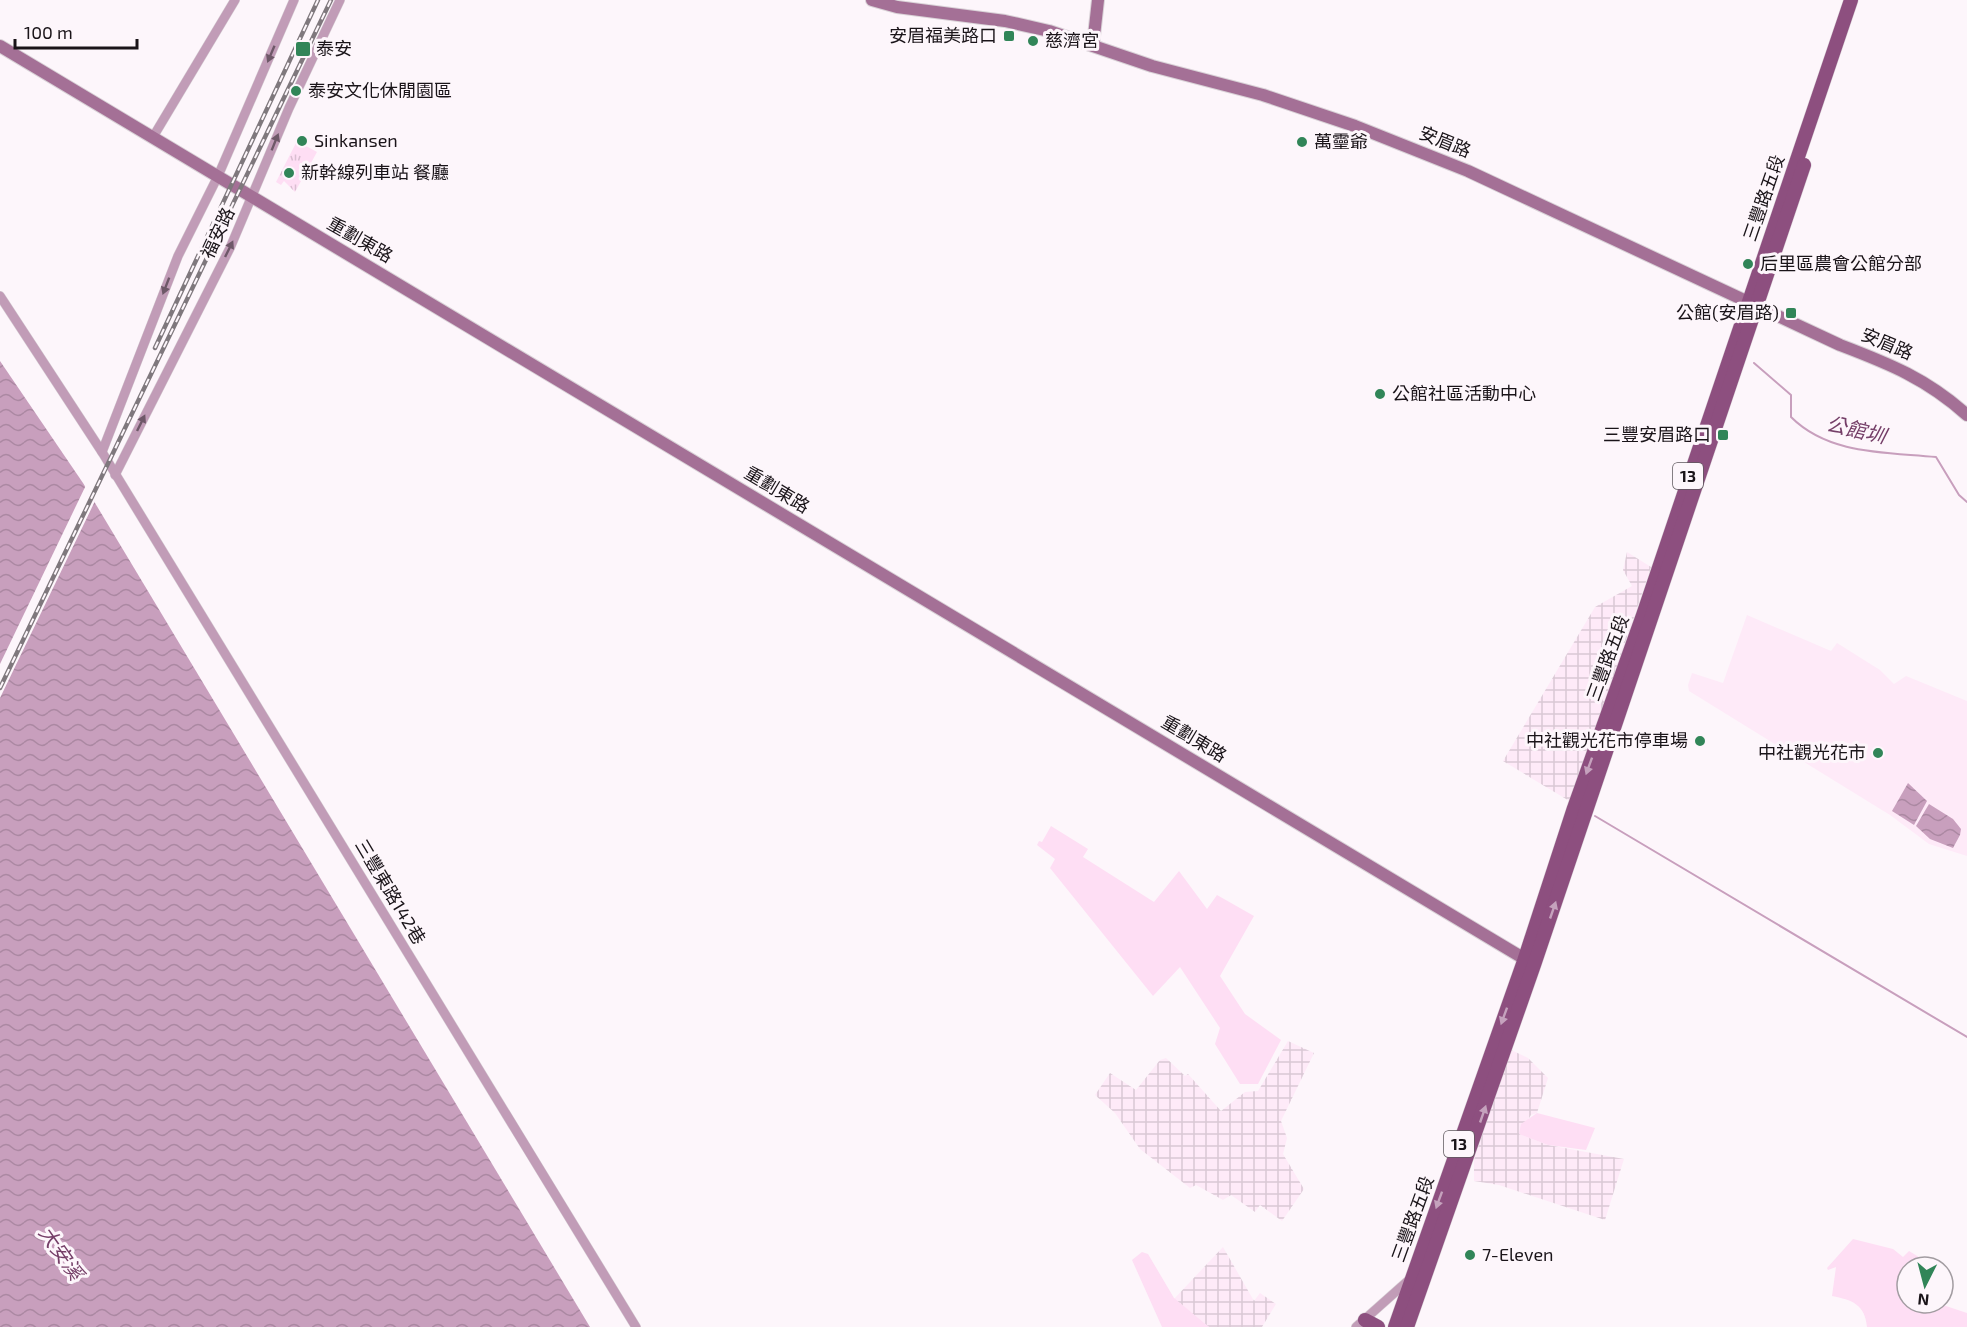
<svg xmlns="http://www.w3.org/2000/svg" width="1967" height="1327" font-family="'Exo 2','Noto Sans TC',sans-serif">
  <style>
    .built { fill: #feeaf8 }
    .industrial { fill: url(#industrial-grid) }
    .grass { fill: #fedef4 }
    .park { fill: url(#park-tufts) }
    .water { fill: url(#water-waves) }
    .pier { fill: #fdf6fb }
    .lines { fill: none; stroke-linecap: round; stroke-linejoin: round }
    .stream { stroke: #c89fbd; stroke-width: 2 }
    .street-casing { stroke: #d9d2d7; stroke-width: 10 }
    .secondary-casing { stroke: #d9d2d7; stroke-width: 14 }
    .primary-casing { stroke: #d9d2d7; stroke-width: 15 }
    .street { stroke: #c19cb7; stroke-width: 9 }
    .secondary { stroke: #a47096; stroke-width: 12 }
    .primary { stroke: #8d4f7f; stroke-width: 14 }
    .rail-casing { stroke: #7f787d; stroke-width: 4.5 }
    .rail { stroke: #fdf6fb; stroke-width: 2; stroke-dasharray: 7; stroke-linecap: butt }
    .oneway { fill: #6e5868 }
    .oneway2 { fill: #c5a2bd }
    .poi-dot { fill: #318558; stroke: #fdf6fb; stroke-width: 2 }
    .labels { text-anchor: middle; stroke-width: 6; stroke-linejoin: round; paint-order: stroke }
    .shield { fill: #fdf6fb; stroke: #5e585d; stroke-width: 1.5 }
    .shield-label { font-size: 16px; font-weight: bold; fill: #1a1419 }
    .poi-label { font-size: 18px; fill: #1a1419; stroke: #fdf6fb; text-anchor: start }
    .street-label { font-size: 18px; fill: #1a1419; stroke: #fdf6fb }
    .water-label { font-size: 20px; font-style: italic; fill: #753f68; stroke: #fdf6fb }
  </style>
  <defs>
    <pattern id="industrial-grid" width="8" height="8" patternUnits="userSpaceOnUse" patternTransform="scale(1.5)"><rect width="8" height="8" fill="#feeaf8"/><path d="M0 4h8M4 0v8" fill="none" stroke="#d9c8d4"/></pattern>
    <pattern id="park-tufts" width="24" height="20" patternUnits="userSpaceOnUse" patternTransform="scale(1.5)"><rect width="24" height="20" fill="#fedef4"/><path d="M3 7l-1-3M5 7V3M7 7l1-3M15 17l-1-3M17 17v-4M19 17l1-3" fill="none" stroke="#d9bed1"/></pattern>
    <pattern id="water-waves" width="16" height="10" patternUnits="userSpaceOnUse" patternTransform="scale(1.5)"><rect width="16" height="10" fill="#c89fbd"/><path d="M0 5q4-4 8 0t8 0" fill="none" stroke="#ab88a2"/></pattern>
  </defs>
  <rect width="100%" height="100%" fill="#fdf6fb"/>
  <path class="built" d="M 1747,615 L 1831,651 L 1837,643 L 1880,670 L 1894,684 L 1906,676 L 1967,701 L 1967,856 L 1929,844 L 1890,815 L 1689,691 L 1688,685 L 1692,673 L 1723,683 Z"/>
  <g class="industrial">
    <path d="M 1627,552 L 1651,567 L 1571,802 L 1503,761 L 1595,607 L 1632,586 L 1623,570 Z"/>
    <path d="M 1288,1041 L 1314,1053 L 1281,1121 L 1287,1138 L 1283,1154 L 1304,1189 L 1282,1221 L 1260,1205 L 1255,1212 L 1231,1195 L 1223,1200 L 1196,1185 L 1190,1188 L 1140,1149 L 1115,1113 L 1095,1095 L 1110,1073 L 1136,1090 L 1160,1060 L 1166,1058 L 1185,1076 L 1188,1074 L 1221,1111 L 1245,1092 L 1258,1091 Z"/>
    <path d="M 1509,1049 L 1528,1058 L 1548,1078 L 1537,1113 L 1531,1115 L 1519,1134 L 1548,1145 L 1624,1159 L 1605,1220 L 1499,1185 L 1474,1181 L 1474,1160 Z"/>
    <path d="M 1223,1247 L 1254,1301 L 1260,1293 L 1276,1304 L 1262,1327 L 1209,1327 L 1174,1299 Z"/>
  </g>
  <g class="grass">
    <path d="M 1051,826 L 1088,849 L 1083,857 L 1154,902 L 1179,871 L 1207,909 L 1217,895 L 1254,916 L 1220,976 L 1245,1014 L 1281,1040 L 1258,1084 L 1240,1084 L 1215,1044 L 1220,1028 L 1180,967 L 1153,996 L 1050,868 L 1055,859 L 1037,845 L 1039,841 L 1042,842 Z"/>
    <path d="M 1537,1113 L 1595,1128 L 1586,1150 L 1548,1145 L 1519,1134 L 1521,1124 Z"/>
    <path d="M 1853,1239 L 1893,1249 L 1903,1257 L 1909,1251 L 1919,1257 L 1919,1262 L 1927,1267 L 1907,1267 L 1907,1303 L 1937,1303 L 1967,1313 L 1967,1327 L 1867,1327 C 1865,1304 1852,1300 1832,1296 L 1836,1267 L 1828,1270 L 1827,1268 Z"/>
    <path d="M 1142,1252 L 1148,1254 L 1174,1298 L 1209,1327 L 1162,1327 L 1132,1260 Z"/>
  </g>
  <path class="park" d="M 297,141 L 317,152 L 295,192 L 284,181 L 281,185 L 276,182 Z"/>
  <g class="water">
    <path d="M 0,361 L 83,483 L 590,1327 L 0,1327 Z"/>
    <path d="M 1908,783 L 1927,801 L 1914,825 L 1892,811 Z"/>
    <path d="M 1929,804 L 1953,819 L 1961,829 L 1960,835 L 1953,848 L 1930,839 L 1916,826 Z"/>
  </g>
  <path class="pier" d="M 87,483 L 96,499 L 0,698 L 0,664 Z"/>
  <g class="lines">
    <g class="stream">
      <path d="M 1754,363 L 1791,395 L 1791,417 C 1829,455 1886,452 1936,457 L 1959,495 L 1967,502"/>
      <path d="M 1595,816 L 1967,1037"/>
    </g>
    <g class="street-casing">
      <g id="street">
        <path d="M 153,137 L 235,0"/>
        <path d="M 0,296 L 102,452 L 636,1327"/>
        <path d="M 102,452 L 178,256 L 218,176 L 294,0"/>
        <path d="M 115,475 L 230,248 L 289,108 L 340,0"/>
        <path d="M 1356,1327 L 1410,1279"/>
      </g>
    </g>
    <g class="secondary-casing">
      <g id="secondary">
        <path d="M 872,0 L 897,7 L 1005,21 L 1049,31 L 1152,66 L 1263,95 L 1355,126 L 1468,171 L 1840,345 C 1890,364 1927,379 1967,415"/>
        <path d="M 1093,45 L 1098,0"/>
        <path d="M 0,46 L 1533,964"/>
      </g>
    </g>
    <g class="primary-casing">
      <g id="primary">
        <path d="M 1365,1320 L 1378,1327"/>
        <path d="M 1395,1327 L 1524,961 L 1574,808 L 1643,615 L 1851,0"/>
        <path d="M 1407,1327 L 1534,965 L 1804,165"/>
      </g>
    </g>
    <use href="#street" class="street"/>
    <use href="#secondary" class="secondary"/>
    <use href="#primary" class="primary"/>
    <g class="rail-casing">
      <g id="rail">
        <path d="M 155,348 L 318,0"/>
        <path d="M 0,688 L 331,0"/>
      </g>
    </g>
    <use href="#rail" class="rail"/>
  </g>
  <defs><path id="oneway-solid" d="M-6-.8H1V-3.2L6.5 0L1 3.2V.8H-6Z" transform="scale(1.5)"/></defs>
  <g class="oneway">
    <use href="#oneway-solid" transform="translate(271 54) rotate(113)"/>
    <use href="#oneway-solid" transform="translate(275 142) rotate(-68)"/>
    <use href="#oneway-solid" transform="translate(229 249) rotate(-64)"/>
    <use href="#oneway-solid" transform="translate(166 286) rotate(111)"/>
    <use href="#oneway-solid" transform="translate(141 423) rotate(-64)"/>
  </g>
  <g class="oneway2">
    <use href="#oneway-solid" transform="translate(1589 766) rotate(110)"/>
    <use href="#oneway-solid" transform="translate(1553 910) rotate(-71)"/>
    <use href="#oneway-solid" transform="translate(1504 1016) rotate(110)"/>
    <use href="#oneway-solid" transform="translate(1483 1114) rotate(-71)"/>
    <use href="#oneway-solid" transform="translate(1439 1200) rotate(110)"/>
  </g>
  <g class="poi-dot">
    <rect x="1003" y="30" width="12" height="12" rx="3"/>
    <circle cx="1033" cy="41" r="6"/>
    <rect x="295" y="41" width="16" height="16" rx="3"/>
    <circle cx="296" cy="91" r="6"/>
    <circle cx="302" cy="141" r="6"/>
    <circle cx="1302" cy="142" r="6"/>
    <circle cx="289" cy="173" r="6"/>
    <circle cx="1748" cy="264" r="6"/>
    <rect x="1785" y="307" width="12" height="12" rx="3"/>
    <circle cx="1380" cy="394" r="6"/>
    <rect x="1717" y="429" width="12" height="12" rx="3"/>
    <circle cx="1700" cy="741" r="6"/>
    <circle cx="1878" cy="753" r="6"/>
    <circle cx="1470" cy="1255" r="6"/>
  </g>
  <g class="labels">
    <g class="shield">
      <rect x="1673" y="463" width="30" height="26" rx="4.5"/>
      <rect x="1444" y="1131" width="30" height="26" rx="4.5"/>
    </g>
    <g class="shield-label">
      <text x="1688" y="482">13</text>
      <text x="1459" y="1150">13</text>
    </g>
    <g class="poi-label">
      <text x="997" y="42" text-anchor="end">安眉福美路口</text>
      <text x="1045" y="47">慈濟宮</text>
      <text x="316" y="55">泰安</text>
      <text x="308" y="97">泰安文化休閒園區</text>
      <text x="314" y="147">Sinkansen</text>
      <text x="1314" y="148">萬𤫊爺</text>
      <text x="301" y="179">新幹線列車站 餐廳</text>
      <text x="1760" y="270">后里區農會公館分部</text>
      <text x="1779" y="319" text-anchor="end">公館(安眉路)</text>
      <text x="1392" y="400">公館社區活動中心</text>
      <text x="1711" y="441" text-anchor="end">三豐安眉路口</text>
      <text x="1688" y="747" text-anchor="end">中社觀光花市停車場</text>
      <text x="1866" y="759" text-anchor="end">中社觀光花市</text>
      <text x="1482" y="1261">7-Eleven</text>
    </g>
    <g class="street-label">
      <text transform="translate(1445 142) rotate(22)" y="6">安眉路</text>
      <text transform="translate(1764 198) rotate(-71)" y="6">三豐路五段</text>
      <text transform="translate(218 233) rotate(-65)" y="6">福安路</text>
      <text transform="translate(360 240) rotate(30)" y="6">重劃東路</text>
      <text transform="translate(1887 344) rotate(23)" y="6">安眉路</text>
      <text transform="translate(777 490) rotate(31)" y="6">重劃東路</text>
      <text transform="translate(1608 658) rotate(-70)" y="6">三豐路五段</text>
      <text transform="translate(1194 739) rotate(31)" y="6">重劃東路</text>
      <text transform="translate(390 892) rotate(59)" y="6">三豐東路142巷</text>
      <text transform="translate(1413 1219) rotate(-70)" y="6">三豐路五段</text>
    </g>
    <g class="water-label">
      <text transform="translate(1856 430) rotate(13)" y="7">公館圳</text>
      <text transform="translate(61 1253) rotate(55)" y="7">大安溪</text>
    </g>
  </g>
  <g transform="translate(1925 1285) rotate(186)"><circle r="28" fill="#fdf6fb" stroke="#a29ca1" stroke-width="1.5"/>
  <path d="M0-4.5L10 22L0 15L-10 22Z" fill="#318558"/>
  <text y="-9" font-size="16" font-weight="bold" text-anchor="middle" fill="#1a1419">N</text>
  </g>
  <path d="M15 39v9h122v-9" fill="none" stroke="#1a1419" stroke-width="3"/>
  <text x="24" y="39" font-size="18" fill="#1a1419" stroke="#fdf6fb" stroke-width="4.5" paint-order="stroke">100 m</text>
</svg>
